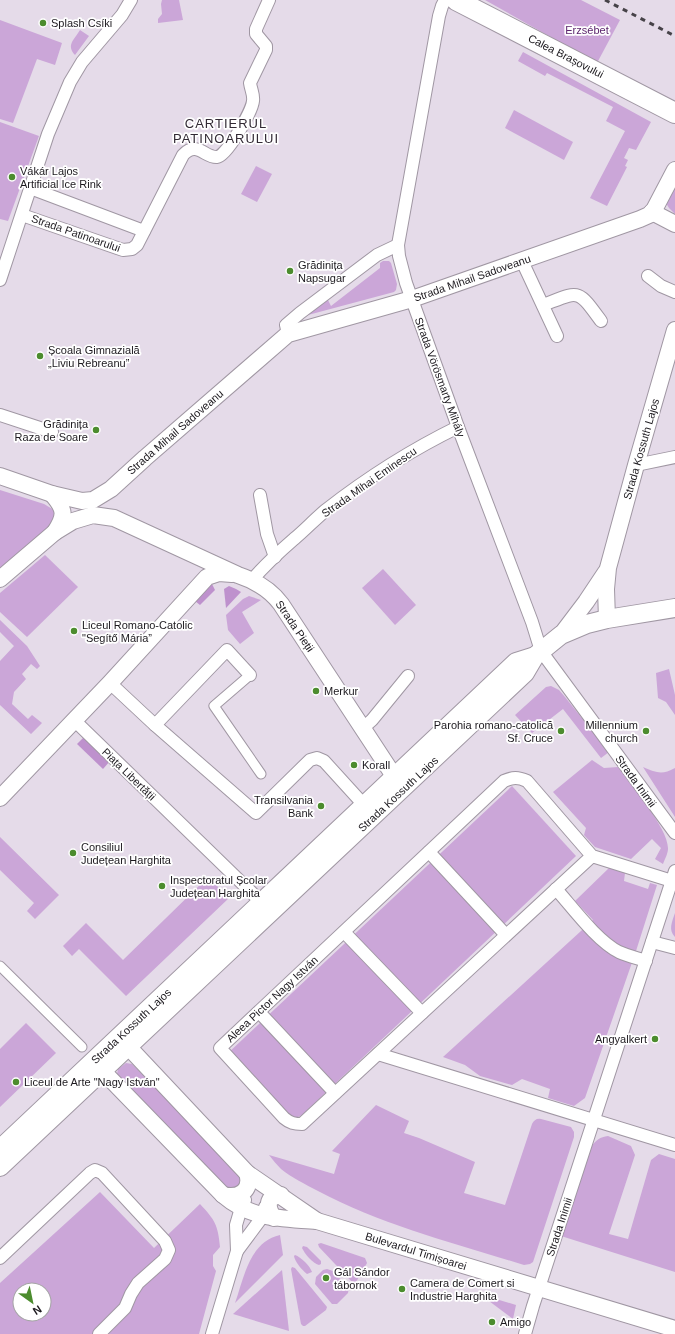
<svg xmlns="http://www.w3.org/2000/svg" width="675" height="1334" font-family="Helvetica,sans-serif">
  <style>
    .green { fill: #cba6d8; fill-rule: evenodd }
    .forest { fill: #be91cd }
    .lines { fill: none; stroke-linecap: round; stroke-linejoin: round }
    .pedestrian-casing { stroke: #a097a3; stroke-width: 11 }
    .minor-casing { stroke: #a097a3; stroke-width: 14 }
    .tertiary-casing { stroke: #a097a3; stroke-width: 18 }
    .secondary-casing { stroke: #a097a3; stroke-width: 20 }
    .primary-casing { stroke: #a097a3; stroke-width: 22 }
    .pedestrian { stroke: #fff; stroke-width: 9 }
    .minor { stroke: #fff; stroke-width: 12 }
    .tertiary { stroke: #fff; stroke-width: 16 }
    .secondary { stroke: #fff; stroke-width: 18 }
    .primary { stroke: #fff; stroke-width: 20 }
    .rail { stroke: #464248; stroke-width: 3; stroke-dasharray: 5 5; stroke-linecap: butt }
    .poi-dot { fill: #4c8c2e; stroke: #fff; stroke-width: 1.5 }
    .labels { text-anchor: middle; stroke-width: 3.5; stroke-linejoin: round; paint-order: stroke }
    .poi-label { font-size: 11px; fill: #1c191e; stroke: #fff; text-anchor: start }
    .park-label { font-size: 11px; fill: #5c256d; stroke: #fff }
    .street-label { font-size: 11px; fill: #1c191e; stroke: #fff }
    .quarter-label { font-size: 13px; letter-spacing: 1px; fill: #322a34; stroke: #fff }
  </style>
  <rect width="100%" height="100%" fill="#e5dbe9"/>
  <g class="green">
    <path d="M 162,0 L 179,0 L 183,20 L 158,23 L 158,19 L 162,14 L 161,4 Z"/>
    <path d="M 485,0 L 581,0 L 620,20 L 597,63 Z"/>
    <path d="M 0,20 L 62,43 L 55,65 L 37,59 L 13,123 L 0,119 Z"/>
    <path d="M 80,30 L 89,36 L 75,55 C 66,45 74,40 80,30 Z"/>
    <path d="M 523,52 L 651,122 L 636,150 L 629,148 L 624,158 L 628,160 L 625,166 L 627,167 L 607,206 L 590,198 L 625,131 L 606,121 L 613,107 L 547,73 L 545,76 L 518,61 Z"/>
    <path d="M 514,110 L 573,142 L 564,160 L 505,128 Z"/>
    <path d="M 0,122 L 39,136 L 8,221 L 0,219 Z"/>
    <path d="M 256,166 L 272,174 L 257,202 L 241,194 Z"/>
    <path d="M 675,177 L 675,214 L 669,208 L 666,203 Z"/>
    <path d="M 383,261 L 389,261 L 391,263 L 397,284 L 396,290 L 394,292 L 308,315 L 328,300 L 331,306 L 380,268 L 380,263 Z"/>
    <path d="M 0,490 L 44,504 L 54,510 L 57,516 L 56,521 L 0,569 Z"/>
    <path d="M 45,555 L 78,587 L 27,637 L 0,612 L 0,593 Z"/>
    <path d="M 383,569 L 416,605 L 395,625 L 362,588 Z"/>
    <path d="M 249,596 L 261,600 L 242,612 L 254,633 L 240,644 L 228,630 L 226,615 L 243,599 Z"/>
    <path d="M 0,620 L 27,646 L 40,666 L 37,669 L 31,664 L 22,674 L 26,679 L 14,692 L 12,704 L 28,719 L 32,715 L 42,723 L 31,734 L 0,705 L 0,661 L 14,646 L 0,632 Z"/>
    <path d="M 669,669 L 675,695 L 675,715 L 666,702 L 658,698 L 656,673 Z"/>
    <path d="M 551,686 L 559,690 L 565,697 L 609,752 L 601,758 L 563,709 L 532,733 L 515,715 L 546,687 Z"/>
    <path d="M 592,760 L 604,768 L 618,767 C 630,784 669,829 668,849 C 668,853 665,859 663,864 L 655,859 L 661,848 L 652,839 L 631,859 L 595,847 L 584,835 L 586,828 L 553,792 Z"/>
    <path d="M 643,767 C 657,773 662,775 675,768 L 675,817 Z"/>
    <path d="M 512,786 L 576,856 L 302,1115 L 296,1118 L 288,1117 L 226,1055 Z"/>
    <path d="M 0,837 L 59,895 L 35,919 L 27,911 L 34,903 L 0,870 Z"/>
    <path d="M 610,867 L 625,873 L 624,881 L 648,889 L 650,883 L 657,885 L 636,951 L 585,1098 L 574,1106 L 548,1098 L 550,1089 L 522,1079 L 512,1085 L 480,1076 L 465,1065 L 443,1057 L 593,920 L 575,901 Z"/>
    <path d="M 208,877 L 229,898 L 126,996 L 79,949 L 72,956 L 63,946 L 86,923 L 123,960 Z"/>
    <path d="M 675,913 L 675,937 C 668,930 672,922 675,913 Z"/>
    <path d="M 26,1023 L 56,1053 L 0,1107 L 0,1049 Z"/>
    <path d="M 126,1063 L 132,1064 L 237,1171 L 241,1176 L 240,1189 L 227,1188 L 118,1077 L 117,1074 L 118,1069 Z"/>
    <path d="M 376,1105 L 409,1121 L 404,1133 L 419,1138 L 475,1162 L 464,1193 L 505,1205 L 532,1124 C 534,1120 537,1118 541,1119 L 571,1127 L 574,1132 L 574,1137 L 533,1262 L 530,1264 L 524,1265 C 454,1243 382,1225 318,1191 C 305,1184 292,1178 281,1169 C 277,1165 273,1160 269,1155 L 334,1174 L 340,1154 L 332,1151 Z"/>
    <path d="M 608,1136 L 631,1146 L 635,1155 L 609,1234 L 628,1239 L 651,1160 L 659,1154 L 675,1159 L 675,1272 L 561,1236 L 591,1147 C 596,1140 600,1137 608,1136 Z"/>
    <path d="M 100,1192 L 154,1248 L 200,1204 C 215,1220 218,1225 220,1247 L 213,1255 L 213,1266 L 216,1271 L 199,1334 L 0,1334 L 0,1283 ZM 20,1290 L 44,1290 L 44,1314 L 20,1314 Z"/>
    <path d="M 280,1235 L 283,1255 L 235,1303 C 244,1278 249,1242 280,1235 Z"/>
    <path d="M 321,1243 L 365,1258 L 367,1263 L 356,1282 L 352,1282 L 319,1247 L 318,1244 Z"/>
    <path d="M 303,1246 L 307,1247 L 321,1261 L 321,1264 L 319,1265 C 312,1263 305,1254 302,1248 Z"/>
    <path d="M 295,1255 C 301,1257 310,1266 312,1272 L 307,1274 C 302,1270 295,1262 294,1256 Z"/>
    <path d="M 292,1267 L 295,1268 L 327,1307 L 326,1310 L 305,1326 L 303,1326 L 301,1324 L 291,1269 Z"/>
    <path d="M 327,1269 L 333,1271 L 349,1288 L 348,1293 L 337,1304 L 332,1304 L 315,1284 L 316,1277 L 323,1270 Z"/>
    <path d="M 282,1270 L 289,1331 L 233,1314 Z"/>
    <path d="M 486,1296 L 516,1305 L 513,1319 L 485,1298 Z"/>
  </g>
  <g class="forest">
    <path d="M 212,584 L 215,590 L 200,605 L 195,601 Z"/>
    <path d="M 229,586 L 236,589 L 241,592 L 226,608 L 224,589 Z"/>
    <path d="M 84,737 L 110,761 L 103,769 L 77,744 Z"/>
  </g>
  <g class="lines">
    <g class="pedestrian-casing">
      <g id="pedestrian">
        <path d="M 250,675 L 214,706 L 261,774"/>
        <path d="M 0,966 L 82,1047"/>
      </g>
    </g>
    <g class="minor-casing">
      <g id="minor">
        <path d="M 445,0 L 442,6 L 439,16 L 398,245 L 399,256 L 406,283 L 458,427 L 532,622 L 541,651 L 675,833"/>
        <path d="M 30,188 L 144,231"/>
        <path d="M 22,215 L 123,250 L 132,249 L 137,245 L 183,155 C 197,140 205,158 217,157 C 227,156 252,111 253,101 C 254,95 251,90 250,83 L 266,50 L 266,46 L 256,34 L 256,29 L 269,0"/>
        <path d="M 522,261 L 557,336"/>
        <path d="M 648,276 L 661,286 L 675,292"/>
        <path d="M 0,280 L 48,134 L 70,82 L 82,62 L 122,15 L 131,0"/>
        <path d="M 543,305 C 580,291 577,288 601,321"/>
        <path d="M 288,334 L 286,325 L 300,313 L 377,255 L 398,245"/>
        <path d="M 0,415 L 52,432"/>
        <path d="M 636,465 L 675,457"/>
        <path d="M 260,495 L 267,534 L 275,557"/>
        <path d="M 252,580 C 265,565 279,552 294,539 C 305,530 315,519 326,510 C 367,478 411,450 458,427"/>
        <path d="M 110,683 L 155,725 L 256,813 L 310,760 L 317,758 L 324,761 L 364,805"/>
        <path d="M 74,720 L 248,889 L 261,902 L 259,909"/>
        <path d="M 155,725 L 227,650 L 250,675"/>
        <path d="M 363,728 L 372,720 L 408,676"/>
        <path d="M 429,852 L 506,935"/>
        <path d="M 592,856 L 302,1124 C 294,1124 290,1123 284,1118 L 220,1048 L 469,814 L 504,781 C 513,777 518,777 527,781 L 592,856 L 672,881"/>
        <path d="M 556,889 C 573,908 597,941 619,952 C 628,956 637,958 646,961"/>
        <path d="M 344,932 L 422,1013"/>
        <path d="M 652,942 L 675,948"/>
        <path d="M 259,1012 L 335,1093"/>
        <path d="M 378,1054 L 675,1145"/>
        <path d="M 237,1251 L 263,1216 L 265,1207"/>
        <path d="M 0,1258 L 90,1173 L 95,1170 L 102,1173 L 165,1241 L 169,1250 L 165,1259 L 138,1283 L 131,1294 L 125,1308 L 99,1334"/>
        <path d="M 212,1334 L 237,1251 L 236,1225 L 241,1208 L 245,1200"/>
        <path d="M 525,1334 L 533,1306 L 675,871"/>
      </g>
    </g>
    <g class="tertiary-casing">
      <g id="tertiary">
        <path d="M 652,212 L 675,224"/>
        <path d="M 0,476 L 52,494 L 82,501 L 93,500 L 111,489 L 145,458 L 288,334 L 412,299 L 640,219 L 649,215 L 654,210 L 675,170"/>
        <path d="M 52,494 C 65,509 66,515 55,532"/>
        <path d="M 0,579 L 55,532 L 73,521 L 93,515 L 114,518 L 238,575 C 256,581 270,589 281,604 L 394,776"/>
        <path d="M 607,619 L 606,589 L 608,568 L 636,465 L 675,330"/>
        <path d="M 561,635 L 586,602 L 606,572"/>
        <path d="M 0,798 L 110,683 L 207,577 L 219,573 L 232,574"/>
        <path d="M 120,1038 L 247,1173 L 317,1221"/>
        <path d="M 93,1061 L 223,1195 C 252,1220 281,1218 317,1221 L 675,1329"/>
        <path d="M 223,1195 C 238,1199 253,1191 247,1173"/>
        <path d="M 274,1218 C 267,1208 265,1197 281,1195"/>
      </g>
    </g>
    <g class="secondary-casing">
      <g id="secondary">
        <path d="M 0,1149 L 516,662 L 535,656 L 561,635 L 587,624 L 607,619 L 675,608"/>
        <path d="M 0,1167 L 525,673 L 535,656"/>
      </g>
    </g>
    <g class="primary-casing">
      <path id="primary" d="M 456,0 L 675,113"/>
    </g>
    <use href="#pedestrian" class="pedestrian"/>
    <use href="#minor" class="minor"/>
    <use href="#tertiary" class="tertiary"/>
    <use href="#secondary" class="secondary"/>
    <use href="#primary" class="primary"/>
    <path class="rail" d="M 605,0 L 675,36"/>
  </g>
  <g class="poi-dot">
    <circle cx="43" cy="23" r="4"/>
    <circle cx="12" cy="177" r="4"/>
    <circle cx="290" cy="271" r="4"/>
    <circle cx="40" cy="356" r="4"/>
    <circle cx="96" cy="430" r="4"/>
    <circle cx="74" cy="631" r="4"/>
    <circle cx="316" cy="691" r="4"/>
    <circle cx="561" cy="731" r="4"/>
    <circle cx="646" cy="731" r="4"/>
    <circle cx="354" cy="765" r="4"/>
    <circle cx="321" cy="806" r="4"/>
    <circle cx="73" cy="853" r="4"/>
    <circle cx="162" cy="886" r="4"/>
    <circle cx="655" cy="1039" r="4"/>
    <circle cx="16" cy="1082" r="4"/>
    <circle cx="326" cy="1278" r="4"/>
    <circle cx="402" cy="1289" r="4"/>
    <circle cx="492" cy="1322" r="4"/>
  </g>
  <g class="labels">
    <g class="poi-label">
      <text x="51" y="27">Splash Csíki</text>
      <text x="20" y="175">Vákár Lajos<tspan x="20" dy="13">Artificial Ice Rink</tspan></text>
      <text x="298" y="269">Grădinița<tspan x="298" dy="13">Napsugar</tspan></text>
      <text x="48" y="354">Școala Gimnazială<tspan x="48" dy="13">„Liviu Rebreanu”</tspan></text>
      <text x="88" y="428" text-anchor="end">Grădinița<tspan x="88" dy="13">Raza de Soare</tspan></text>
      <text x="82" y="629">Liceul Romano-Catolic<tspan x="82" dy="13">"Segítő Mária”</tspan></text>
      <text x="324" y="695">Merkur</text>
      <text x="553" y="729" text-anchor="end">Parohia romano-catolică<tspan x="553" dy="13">Sf. Cruce</tspan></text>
      <text x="638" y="729" text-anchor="end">Millennium<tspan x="638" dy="13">church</tspan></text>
      <text x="362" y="769">Korall</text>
      <text x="313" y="804" text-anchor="end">Transilvania<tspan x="313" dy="13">Bank</tspan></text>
      <text x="81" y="851">Consiliul<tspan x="81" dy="13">Județean Harghita</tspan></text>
      <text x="170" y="884">Inspectoratul Școlar<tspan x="170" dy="13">Județean Harghita</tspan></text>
      <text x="647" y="1043" text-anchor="end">Angyalkert</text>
      <text x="24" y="1086">Liceul de Arte "Nagy István"</text>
      <text x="334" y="1276">Gál Sándor<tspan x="334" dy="13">tábornok</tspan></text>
      <text x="410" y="1287">Camera de Comert si<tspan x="410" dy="13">Industrie Harghita</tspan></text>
      <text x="500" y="1326">Amigo</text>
    </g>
    <g class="park-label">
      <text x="587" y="34">Erzsébet</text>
    </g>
    <g class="street-label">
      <text transform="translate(566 56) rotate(27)" y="4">Calea Brașovului</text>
      <text transform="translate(76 233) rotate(19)" y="4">Strada Patinoarului</text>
      <text transform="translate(472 278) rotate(-19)" y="4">Strada Mihail Sadoveanu</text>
      <text transform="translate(440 377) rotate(70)" y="4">Strada Vörösmarty Mihály</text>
      <text transform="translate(175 432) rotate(-41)" y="4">Strada Mihail Sadoveanu</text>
      <text transform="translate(641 449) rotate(-74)" y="4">Strada Kossuth Lajos</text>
      <text transform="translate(369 482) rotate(-35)" y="4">Strada Mihai Eminescu</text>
      <text transform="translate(295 626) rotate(56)" y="4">Strada Pieții</text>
      <text transform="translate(129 774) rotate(44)" y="4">Piața Libertății</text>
      <text transform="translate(636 781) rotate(54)" y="4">Strada Inimii</text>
      <text transform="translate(398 794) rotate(-43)" y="4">Strada Kossuth Lajos</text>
      <text transform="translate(272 999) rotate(-43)" y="4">Aleea Pictor Nagy István</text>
      <text transform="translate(131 1026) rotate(-43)" y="4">Strada Kossuth Lajos</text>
      <text transform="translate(559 1227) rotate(-72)" y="4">Strada Inimii</text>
      <text transform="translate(416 1251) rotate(17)" y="4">Bulevardul Timișoarei</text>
    </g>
    <g class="quarter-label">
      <text x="226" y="128">CARTIERUL<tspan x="226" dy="15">PATINOARULUI</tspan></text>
    </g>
  </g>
  <g transform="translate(32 1302) rotate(147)"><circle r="19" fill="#ffffff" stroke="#a4a3a5"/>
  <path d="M0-3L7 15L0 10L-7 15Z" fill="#4c8c2e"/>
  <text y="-6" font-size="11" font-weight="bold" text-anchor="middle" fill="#1c191e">N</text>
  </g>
</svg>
